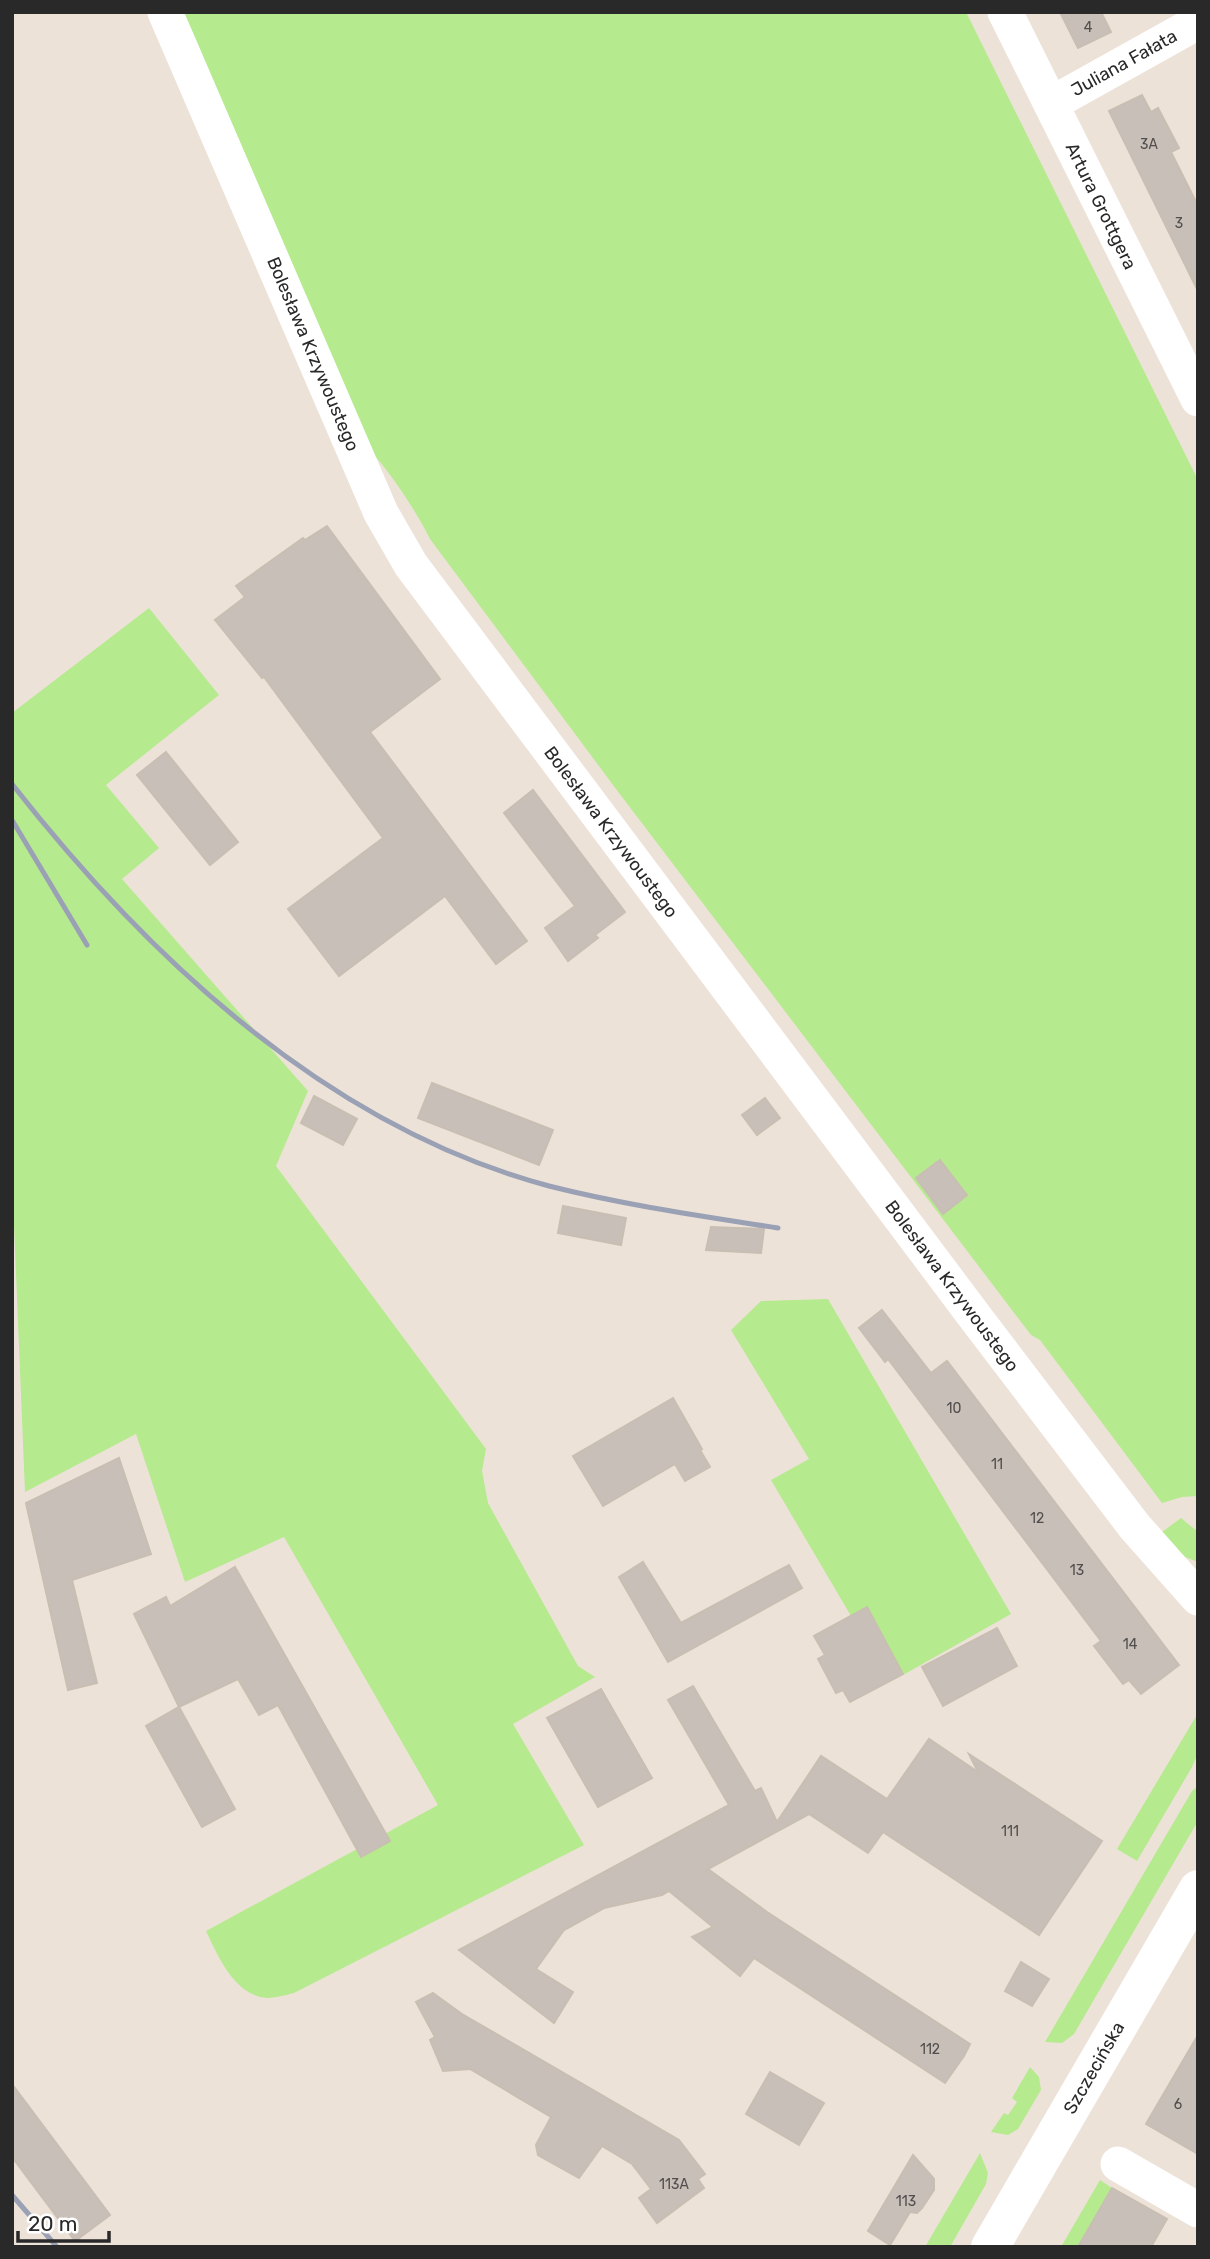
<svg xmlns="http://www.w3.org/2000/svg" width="1210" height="2259" font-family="Rubik,sans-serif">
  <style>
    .green { fill: #b6ea8f }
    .building { fill: #c8bfb8; stroke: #c8beb2; stroke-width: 2 }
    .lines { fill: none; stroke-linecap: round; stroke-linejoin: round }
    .minor { stroke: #fff; stroke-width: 35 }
    .tertiary { stroke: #fff; stroke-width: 38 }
    .rail { stroke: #9ba1b5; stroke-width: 5 }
    .labels { text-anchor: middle; stroke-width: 5; stroke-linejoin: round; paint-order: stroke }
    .number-label { font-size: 14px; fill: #514e4d }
    .street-label { font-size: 18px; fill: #292929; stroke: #fff }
  </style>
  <rect width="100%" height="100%" fill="#ede2d8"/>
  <g class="green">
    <path d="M 182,12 L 966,12 L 1198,480 L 1198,1496 L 1182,1497 L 1162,1503 L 1040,1340 L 1031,1335 L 619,793 L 430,539 C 419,516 391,473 374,455 Z"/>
    <path d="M 149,608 L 219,695 L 106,785 L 159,848 L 122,879 L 308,1091 L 276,1166 L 486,1449 L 482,1471 L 488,1503 L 578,1666 L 595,1677 L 513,1724 L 584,1845 L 294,1993 C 286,1995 275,1998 267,1998 C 234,1995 218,1956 206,1931 L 438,1805 L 284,1537 L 185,1582 L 136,1434 L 25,1492 L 12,1176 L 12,713 Z"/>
    <path d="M 828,1299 L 1011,1614 L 903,1675 L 867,1607 L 851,1616 L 771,1480 L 809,1459 L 731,1330 L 761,1301 Z"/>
    <path d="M 1181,1518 L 1198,1532 L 1198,1562 L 1185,1557 L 1158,1535 Z"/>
    <path d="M 1198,1713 L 1198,1753 L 1192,1767 L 1137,1861 L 1117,1849 Z"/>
    <path d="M 1198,1786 L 1198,1821 L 1074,2034 L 1062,2043 L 1045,2042 L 1192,1791 Z"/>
    <path d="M 1030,2067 L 1039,2077 L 1041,2090 L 1018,2129 L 1008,2135 L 991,2132 L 1004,2113 L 1008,2115 L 1017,2102 L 1012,2098 Z"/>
    <path d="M 980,2153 L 988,2173 L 986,2184 L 950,2247 L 925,2247 Z"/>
    <path d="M 1100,2180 L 1112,2188 L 1078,2247 L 1061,2247 Z"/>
  </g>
  <g class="building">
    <path d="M 1060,12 L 1101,12 L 1111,32 L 1078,48 Z"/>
    <path d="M 1142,95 L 1151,112 L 1158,108 L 1179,148 L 1171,152 L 1198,206 L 1198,291 L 1109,111 Z"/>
    <path d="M 327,526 L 440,679 L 370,732 L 527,941 L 496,964 L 445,896 L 339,976 L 288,909 L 383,838 L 264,677 L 262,678 L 215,620 L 245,597 L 236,586 L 303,538 L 305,540 Z"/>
    <path d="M 166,752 L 238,842 L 210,865 L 137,775 Z"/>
    <path d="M 533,790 L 625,912 L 595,935 L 598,938 L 568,961 L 545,928 L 575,906 L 504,813 Z"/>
    <path d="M 432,1083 L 553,1130 L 539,1165 L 418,1118 Z"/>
    <path d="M 314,1096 L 357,1119 L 343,1145 L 301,1123 Z"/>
    <path d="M 765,1098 L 780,1118 L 757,1135 L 742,1115 Z"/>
    <path d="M 940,1160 L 967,1195 L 943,1214 L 916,1178 Z"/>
    <path d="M 563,1206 L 626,1218 L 621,1245 L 558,1233 Z"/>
    <path d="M 711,1227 L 764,1229 L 761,1253 L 706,1250 Z"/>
    <path d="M 882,1310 L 931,1373 L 947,1361 L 1179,1665 L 1141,1694 L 1129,1680 L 1123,1684 L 1094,1646 L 1101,1641 L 888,1359 L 885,1362 L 859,1328 Z"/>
    <path d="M 673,1398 L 702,1449 L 700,1450 L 710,1467 L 685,1481 L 675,1464 L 603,1506 L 573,1456 Z"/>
    <path d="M 119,1458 L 151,1554 L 72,1580 L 97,1683 L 68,1690 L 26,1503 Z"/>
    <path d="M 643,1562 L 681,1623 L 789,1565 L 802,1588 L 668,1662 L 619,1577 Z"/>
    <path d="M 235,1567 L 390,1841 L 361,1857 L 278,1705 L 259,1715 L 238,1679 L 179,1707 L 134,1614 L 166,1597 L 170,1606 Z"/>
    <path d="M 867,1607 L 903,1674 L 850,1702 L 843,1690 L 836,1693 L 818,1659 L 825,1655 L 814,1636 Z"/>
    <path d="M 997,1628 L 1017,1666 L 943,1706 L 922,1667 Z"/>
    <path d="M 693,1686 L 755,1791 L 761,1788 L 777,1822 L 821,1756 L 887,1799 L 929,1739 L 978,1772 L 969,1754 L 1102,1841 L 1039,1935 L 883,1832 L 868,1853 L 809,1814 L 708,1869 L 767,1912 L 970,2044 L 964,2056 L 945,2083 L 754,1958 L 740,1976 L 692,1937 L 713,1927 L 669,1891 L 662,1895 L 604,1908 L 564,1930 L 536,1969 L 573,1992 L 554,2023 L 459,1950 L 729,1805 L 668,1700 Z"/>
    <path d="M 601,1689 L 652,1778 L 598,1807 L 547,1718 Z"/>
    <path d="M 179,1707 L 235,1809 L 202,1827 L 146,1726 Z"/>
    <path d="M 1021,1962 L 1049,1979 L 1032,2006 L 1005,1991 Z"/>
    <path d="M 433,1993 L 462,2014 L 679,2140 L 705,2174 L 698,2179 L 704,2188 L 657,2223 L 639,2198 L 651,2189 L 632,2164 L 602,2146 L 579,2178 L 538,2155 L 536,2145 L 551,2117 L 470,2069 L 443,2071 L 430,2040 L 435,2037 L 416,2002 Z"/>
    <path d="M 1198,2035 L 1198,2154 L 1146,2124 Z"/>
    <path d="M 770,2072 L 824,2103 L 799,2145 L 746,2114 Z"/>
    <path d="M 12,2084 L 110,2215 L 75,2241 L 12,2157 Z"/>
    <path d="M 913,2155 L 934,2179 L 934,2190 L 922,2208 L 917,2213 L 910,2212 L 890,2245 L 868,2231 Z"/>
    <path d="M 1112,2188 L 1167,2219 L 1151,2247 L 1078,2247 Z"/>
  </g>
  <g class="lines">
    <g class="minor">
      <path d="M 165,12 L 381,513 L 411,565 L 975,1317 L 1135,1527 L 1198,1598"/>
      <path d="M 1005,12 L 1198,399"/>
      <path d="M 1051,104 L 1198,22"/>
      <path d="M 1118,2164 L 1198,2210"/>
    </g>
    <path class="tertiary" d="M 990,2247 L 1198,1889"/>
    <g class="rail">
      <path d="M 12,784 C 150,960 328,1127 549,1186 C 624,1205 701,1216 778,1228"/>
      <path d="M 12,820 L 87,945"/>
      <path d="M 12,2195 L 57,2247"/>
    </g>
  </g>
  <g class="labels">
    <g class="number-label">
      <text x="1088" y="32">4</text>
      <text x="1149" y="149">3A</text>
      <text x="1179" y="228">3</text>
      <text x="954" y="1413">10</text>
      <text x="997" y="1469">11</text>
      <text x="1037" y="1523">12</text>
      <text x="1077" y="1575">13</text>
      <text x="1130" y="1649">14</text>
      <text x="1010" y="1836">111</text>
      <text x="930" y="2054">112</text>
      <text x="1178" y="2109">6</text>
      <text x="674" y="2189">113A</text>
      <text x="906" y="2206">113</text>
    </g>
    <g class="street-label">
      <text transform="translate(1124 63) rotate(-29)" y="6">Juliana Fałata</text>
      <text transform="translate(1101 206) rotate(64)" y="6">Artura Grottgera</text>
      <text transform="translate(313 354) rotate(67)" y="6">Bolesława Krzywoustego</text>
      <text transform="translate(611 832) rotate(53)" y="6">Bolesława Krzywoustego</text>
      <text transform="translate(952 1286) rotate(53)" y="6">Bolesława Krzywoustego</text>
      <text transform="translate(1094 2068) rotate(-60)" y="6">Szczecińska</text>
    </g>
  </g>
  <rect width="1210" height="2259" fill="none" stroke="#292929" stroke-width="28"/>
  <path d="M18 2231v10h91v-10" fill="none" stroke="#292929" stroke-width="3.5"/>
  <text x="28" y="2231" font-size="21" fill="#292929" stroke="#ffffff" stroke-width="5" paint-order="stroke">20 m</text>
</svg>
